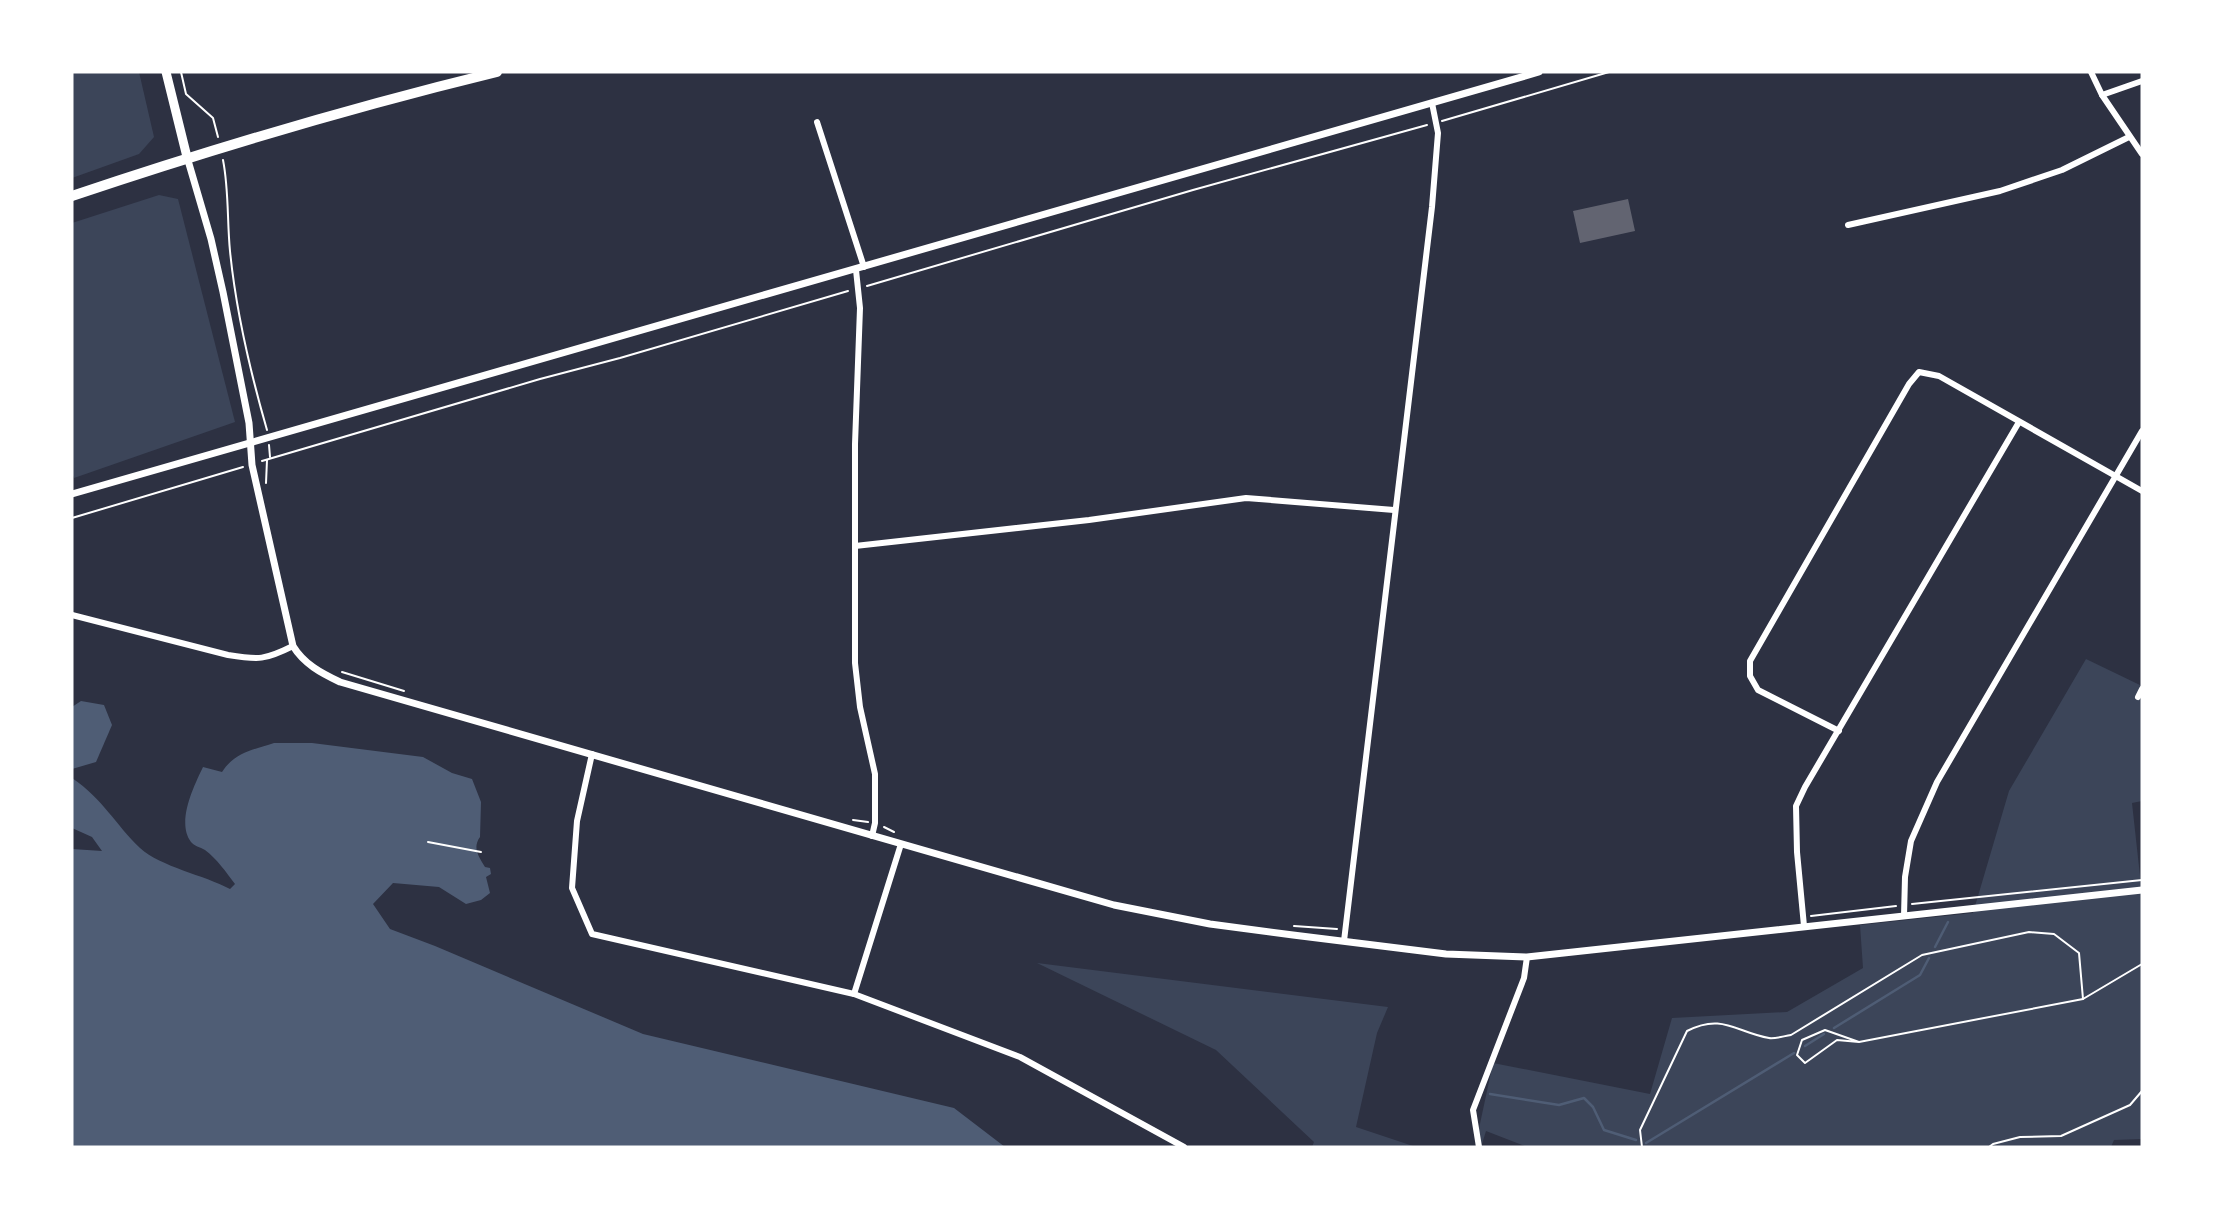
<svg xmlns="http://www.w3.org/2000/svg" width="2214" height="1219" font-family="Spectral,serif">
  <style>
    .green { fill: #3c4559 }
    .water { fill: #4f5d75 }
    .lines { fill: none; stroke-linecap: round; stroke-linejoin: round }
    .stream { stroke: #4f5d75; stroke-width: 2.5 }
    .building { fill: #626471 }
    .path { stroke: #fff; stroke-width: 2 }
    .minor { stroke: #fff; stroke-width: 6 }
    .tertiary { stroke: #fff; stroke-width: 7 }
    .secondary { stroke: #fff; stroke-width: 9 }
    .trunk { stroke: #fff; stroke-width: 10 }
  </style>
  <rect width="100%" height="100%" fill="#2d3142"/>
  <g class="green">
    <path d="M 72,72 L 139,72 L 154,137 L 139,154 L 72,178 Z"/>
    <path d="M 159,195 L 178,199 L 235,422 L 74,478 L 72,473 L 72,223 Z"/>
    <path d="M 2086,659 L 2142,686 L 2142,801 L 2132,803 L 2142,894 L 2142,1139 L 2114,1140 L 2111,1147 L 1527,1147 L 1486,1131 L 1481,1147 L 1475,1147 L 1493,1063 L 1650,1094 L 1672,1018 L 1787,1012 L 1863,968 L 1860,925 L 1973,913 L 2009,791 Z"/>
    <path d="M 1037,963 L 1388,1007 L 1377,1033 L 1356,1127 L 1416,1147 L 1312,1147 L 1314,1142 L 1216,1050 Z"/>
  </g>
  <g class="water">
    <path d="M 81,701 L 104,705 L 112,725 L 96,762 L 72,769 L 72,707 Z"/>
    <path d="M 274,743 L 312,743 L 423,757 L 452,773 L 472,779 L 481,802 L 480,837 C 472,848 479,857 485,867 L 490,868 L 491,874 L 486,877 L 490,893 L 481,900 L 466,904 L 439,887 L 393,883 L 373,904 L 390,929 L 435,946 L 643,1034 L 954,1108 L 1005,1147 L 72,1147 L 72,849 L 102,851 L 92,837 L 72,828 L 72,778 C 103,799 115,824 140,848 C 161,867 204,875 230,889 L 235,884 C 226,872 217,859 205,850 C 200,847 194,846 191,842 C 176,822 194,786 203,767 L 222,772 C 234,753 252,750 274,743 Z"/>
  </g>
  <g class="lines">
    <g class="stream">
      <path d="M 1935,947 L 1948,922"/>
      <path d="M 1834,1028 L 1920,975 L 1929,958"/>
      <path d="M 1805,1046 L 1824,1034"/>
      <path d="M 1490,1094 L 1559,1105 L 1584,1098 L 1593,1107 L 1604,1130 L 1636,1140"/>
      <path d="M 1646,1143 L 1794,1053"/>
    </g>
  </g>
  <path class="building" d="M 1628,199 L 1635,231 L 1580,243 L 1573,211 Z"/>
  <g class="lines">
    <g class="path">
      <path d="M 181,72 L 186,94 L 213,118 L 218,137"/>
      <path d="M 1442,121 L 1609,72"/>
      <path d="M 223,160 C 229,190 227,221 230,251 C 236,312 250,371 267,430"/>
      <path d="M 867,286 L 1193,190 L 1427,125"/>
      <path d="M 269,445 L 270,457"/>
      <path d="M 262,461 L 540,379 L 620,358 L 848,291"/>
      <path d="M 266,483 L 267,460"/>
      <path d="M 72,518 L 243,467"/>
      <path d="M 342,672 L 404,691"/>
      <path d="M 853,820 L 868,822"/>
      <path d="M 884,827 L 894,832"/>
      <path d="M 428,842 L 481,852"/>
      <path d="M 1912,904 L 2142,880"/>
      <path d="M 1811,916 L 1896,906"/>
      <path d="M 1294,926 L 1337,929"/>
      <path d="M 1859,1042 L 1825,1030 L 1802,1040 L 1797,1055 L 1805,1063 L 1837,1040 L 1859,1042 L 2083,999 L 2142,964"/>
      <path d="M 1642,1147 L 1640,1130 L 1687,1031 C 1722,1013 1736,1032 1769,1038 C 1775,1039 1784,1036 1791,1035 L 1922,955 L 2029,932 L 2054,934 L 2079,953 L 2083,999"/>
      <path d="M 1989,1147 L 1993,1144 L 2020,1137 L 2061,1136 L 2130,1105 L 2142,1091"/>
    </g>
    <g class="minor">
      <path d="M 2091,72 L 2102,95 L 2142,154"/>
      <path d="M 2102,95 L 2142,81"/>
      <path d="M 817,122 L 864,267"/>
      <path d="M 1848,225 L 2000,191 L 2062,170 L 2129,137"/>
      <path d="M 856,270 L 860,308 L 855,444 L 855,663 L 860,707 L 875,774 L 875,823 L 872,836"/>
      <path d="M 855,546 L 1089,520 L 1246,498 L 1394,510"/>
      <path d="M 72,615 L 228,655 C 259,660 265,660 293,646"/>
      <path d="M 2138,697 L 2142,689"/>
      <path d="M 1839,731 L 1758,690 L 1750,676 L 1750,661 L 1909,384 L 1919,372 L 1939,376 L 2142,491"/>
      <path d="M 592,754 L 577,821 L 572,888 L 592,934 L 854,994 L 1020,1057 L 1184,1147"/>
      <path d="M 1904,916 L 1905,877 L 1911,841 L 1937,782 L 2142,431"/>
      <path d="M 1804,926 L 1797,852 L 1796,806 L 1805,787 L 2019,422"/>
      <path d="M 1344,941 L 1432,207 L 1438,133 L 1432,103"/>
      <path d="M 854,994 L 901,844"/>
      <path d="M 1479,1147 L 1473,1110 L 1524,978 L 1527,957"/>
    </g>
    <g class="tertiary">
      <path d="M 187,157 L 211,239 L 223,292 L 249,423 L 252,465 L 293,646 C 304,664 321,673 340,682 L 1114,905 L 1210,924 L 1293,935 L 1446,954 L 1527,957 L 2142,890"/>
      <path d="M 72,494 L 1539,72"/>
    </g>
    <path class="secondary" d="M 166,72 L 187,157"/>
    <path class="trunk" d="M 72,196 C 212,149 353,107 497,72"/>
  </g>
  <rect width="2214" height="1219" fill="none" stroke="#ffffff" stroke-width="147"/>
</svg>
